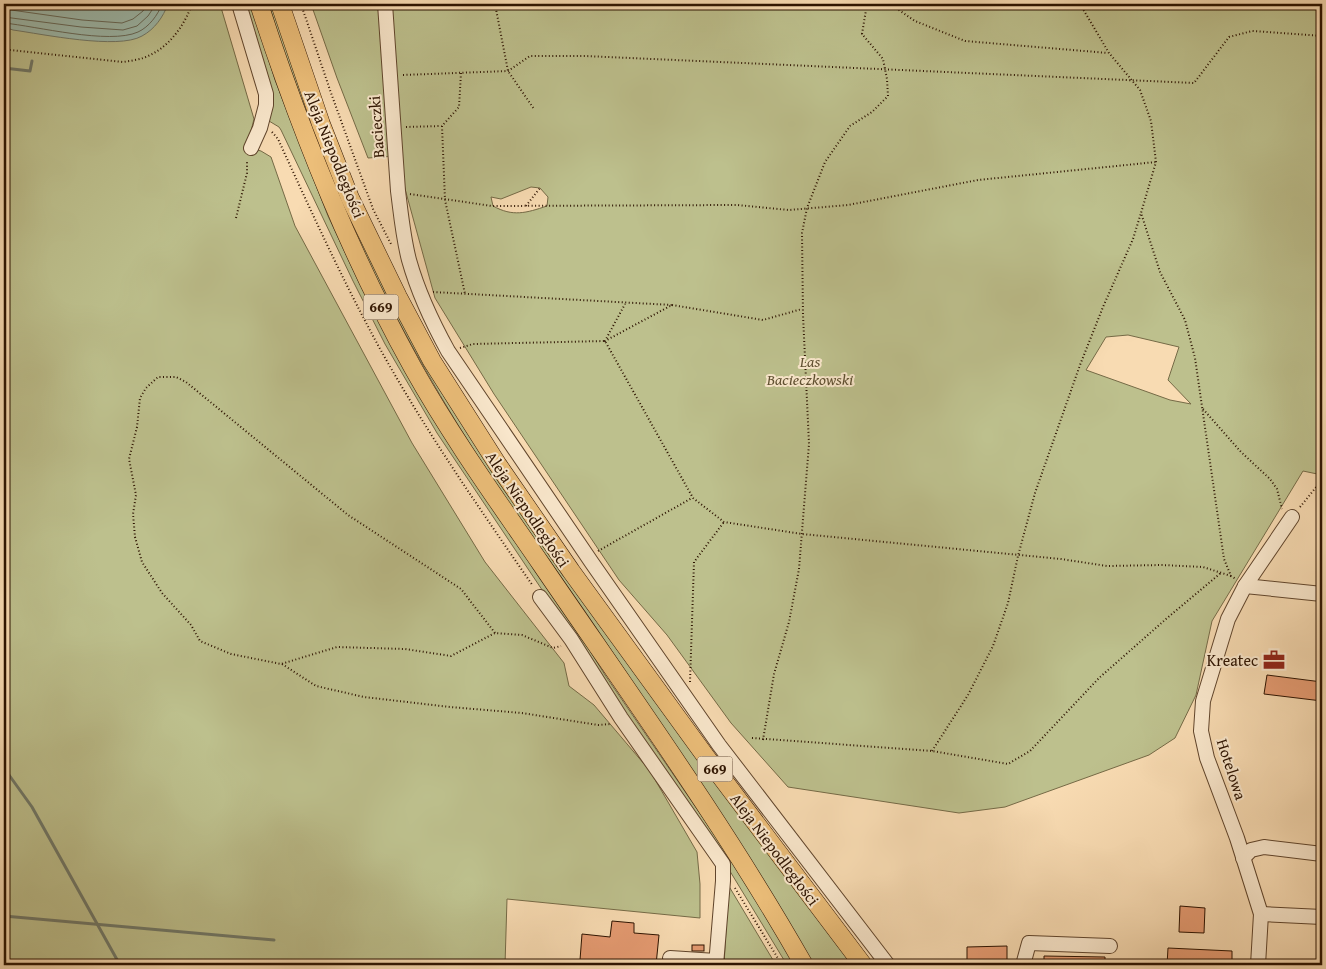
<svg xmlns="http://www.w3.org/2000/svg" width="1326" height="969" font-family="'Gentium Book Plus',serif">
  <style>
    .green { fill: #bdc08d; stroke: #756a46; fill-rule: evenodd }
    .water { fill: #9dbbae; stroke: #707868 }
    .lines { fill: none; stroke-linecap: round; stroke-linejoin: round }
    .shore { stroke: #656757; stroke-width: 1 }
    .stream { stroke: #707868; stroke-width: 3 }
    .building { fill: #e59b72; stroke: #2d1300 }
    .minor-casing { stroke: #60452c; stroke-width: 16 }
    .major-casing { stroke: #2d1300; stroke-width: 19 }
    .path { stroke: #2d1300; stroke-width: 2; stroke-dasharray: 1 2.5; stroke-linecap: butt }
    .minor { stroke: #fae8cd; stroke-width: 14 }
    .major { stroke: #ecbe79; stroke-width: 18 }
    .labels { text-anchor: middle; stroke-width: 4; stroke-linejoin: round; paint-order: stroke }
    .shield { fill: #fae8cd; stroke: #6a533e; stroke-width: 1 }
    .shield-label { font-size: 15px; font-weight: bold; fill: #2d1300 }
    .street-label { font-size: 16px; fill: #2d1300; stroke: #fae8cd }
    .park-label { font-size: 16px; font-style: italic; fill: #5f5031; stroke: #fae8cd }
    .poi-label { font-size: 16px; fill: #2d1300; stroke: #fae8cd; text-anchor: end }
  </style>
  <rect width="100%" height="100%" fill="#f8dbb2"/>
  <filter id="stains"><feTurbulence type="fractalNoise" baseFrequency=".004" numOctaves="4"/><feColorMatrix values="0 0 0 0 .2 0 0 0 0 .09 0 0 0 0 .02 0 0 0 .5 -.17"/></filter>
  <radialGradient id="worn" r=".72"><stop offset=".6" stop-color="#630" stop-opacity="0"/><stop offset="1" stop-color="#630" stop-opacity=".3"/></radialGradient>
  <g class="green">
    <path d="M 4,4 L 220,4 L 254,119 L 247,147 L 261,151 L 271,157 L 295,226 L 412,443 L 485,562 L 564,663 L 569,686 L 594,705 L 650,771 L 697,852 L 700,884 L 700,918 L 507,899 L 505,965 L 4,965 Z"/>
    <path d="M 243,4 L 252,4 L 275,80 L 328,216 L 358,280 L 390,343 L 579,633 L 605,675 L 732,860 L 795,965 L 787,965 L 725,863 L 437,433 L 385,344 L 353,281 L 281,130 L 279,127 L 269,121 Z"/>
    <path d="M 269,4 L 274,4 L 408,332 L 855,965 L 812,965 C 744,856 677,747 605,641 C 556,567 501,496 455,420 C 376,290 310,151 269,4 Z"/>
    <path d="M 311,4 L 1322,4 L 1322,475 L 1303,471 L 1212,621 L 1196,695 L 1175,738 L 1149,755 L 1005,807 L 959,813 L 788,787 L 731,723 L 667,635 L 619,580 L 494,394 L 435,298 L 396,156 L 368,158 L 337,78 ZM 531,187 L 540,188 L 548,197 L 547,206 C 526,213 513,217 493,206 L 491,197 L 501,199 ZM 1128,335 L 1179,347 L 1168,380 L 1191,404 L 1170,400 L 1086,370 L 1106,337 Z"/>
    <path d="M 727,883 L 776,965 L 724,965 L 728,895 Z"/>
  </g>
  <path class="water" d="M 4,4 L 168,4 C 163,17 155,29 142,36 C 118,50 42,34 13,30 L 4,27 Z"/>
  <g class="lines">
    <g class="shore">
      <path d="M 4,9 L 82,20 L 122,23 L 133,19 L 143,11 L 147,4"/>
      <path d="M 4,17 L 81,27 L 123,30 L 137,26 L 148,16 L 156,4"/>
      <path d="M 4,23 C 36,26 109,45 138,32 C 149,27 158,15 162,4"/>
    </g>
    <g class="stream">
      <path d="M 4,68 L 30,71 L 32,61"/>
      <path d="M 4,768 L 32,807 L 120,965"/>
      <path d="M 4,916 L 274,940"/>
    </g>
  </g>
  <g class="building">
    <path d="M 1267,675 L 1322,682 L 1322,701 L 1264,694 Z"/>
    <path d="M 1180,906 L 1205,908 L 1204,933 L 1179,932 Z"/>
    <path d="M 612,921 L 634,923 L 634,933 L 659,935 L 656,965 L 624,965 L 624,964 L 580,960 L 582,934 L 610,937 Z"/>
    <rect x="692" y="945" width="12" height="6"/>
    <path d="M 1007,946 L 1007,961 L 967,961 L 967,947 Z"/>
    <path d="M 1168,948 L 1232,951 L 1232,965 L 1167,965 Z"/>
    <path d="M 1044,956 L 1105,957 L 1105,965 L 1044,965 Z"/>
  </g>
  <g class="lines">
    <g class="minor-casing">
      <g id="minor">
        <path d="M 239,4 L 266,94 L 266,105 L 260,128 L 251,148"/>
        <path d="M 385,4 L 398,191 C 401,214 403,237 409,260 C 418,292 432,322 448,351 L 592,563 L 719,745 L 888,965"/>
        <path d="M 1245,586 L 1322,594"/>
        <path d="M 540,597 L 571,639 L 621,718 L 723,864 L 723,881 L 716,965"/>
        <path d="M 1243,858 L 1251,850 L 1264,847 L 1322,854"/>
        <path d="M 1261,914 L 1322,917"/>
        <path d="M 670,958 L 716,961"/>
        <path d="M 1023,965 L 1029,943 L 1110,946"/>
        <path d="M 1258,965 L 1261,914 L 1237,838 L 1207,758 L 1201,731 L 1203,701 L 1228,619 L 1245,586 L 1292,517"/>
      </g>
    </g>
    <g class="major-casing">
      <g id="major">
        <path d="M 259,4 C 300,130 348,251 413,368 C 451,436 497,500 541,564 C 631,696 725,826 804,965"/>
        <path d="M 280,4 L 321,124 L 350,198 L 398,297 L 432,361 L 498,465 L 571,571 L 706,757 L 863,965"/>
      </g>
    </g>
    <g class="path">
      <path d="M 301,4 L 331,93 L 373,209 L 392,246"/>
      <path d="M 495,4 L 508,71 L 534,109"/>
      <path d="M 890,4 L 915,21 L 965,41 L 1108,53"/>
      <path d="M 1080,4 L 1109,53 L 1140,90 L 1151,121 L 1156,162 L 1141,213 L 1160,272 L 1185,320 L 1195,358 L 1224,559 L 1231,576 L 1236,579"/>
      <path d="M 4,46 L 10,50 L 123,62 C 130,61 137,60 143,58 C 167,50 184,27 192,4"/>
      <path d="M 461,73 L 459,107 L 442,126 L 445,200 L 465,294"/>
      <path d="M 403,75 L 508,71 L 530,56 L 585,56 L 1194,83 L 1229,37 L 1252,31 L 1322,36"/>
      <path d="M 406,127 L 441,126"/>
      <path d="M 272,132 L 278,139 C 310,209 342,279 379,347 C 425,430 479,508 533,586"/>
      <path d="M 410,194 L 492,206 L 737,205 L 789,210 L 848,205 L 978,180 L 1156,162"/>
      <path d="M 526,206 L 540,188"/>
      <path d="M 236,218 L 247,173 L 247,160"/>
      <path d="M 433,292 L 672,305 L 605,341 L 625,304"/>
      <path d="M 672,305 L 763,320 L 802,309"/>
      <path d="M 460,348 L 473,344 L 605,341 L 693,498 L 724,522 L 802,534 L 1061,559 L 1107,566 L 1162,565 L 1203,567 L 1231,576"/>
      <path d="M 1203,409 L 1241,452 L 1270,479 L 1277,489 L 1282,509"/>
      <path d="M 1300,507 L 1322,480"/>
      <path d="M 598,551 L 692,498"/>
      <path d="M 495,633 L 461,589 L 348,515 L 186,382 L 176,377 L 158,377 L 146,388 L 140,398 L 137,427 L 129,459 L 136,495 L 133,514 L 135,537 L 142,562 L 162,593 L 191,625 L 200,641 L 231,654 L 281,664 L 337,647 L 405,649 L 451,656 L 495,633 L 522,635 L 553,648 L 561,646"/>
      <path d="M 282,664 L 316,686 L 364,697 L 450,707 L 522,713 L 598,725 L 610,724"/>
      <path d="M 690,682 L 694,562 L 724,522"/>
      <path d="M 752,738 L 932,751 L 1008,764 L 1030,751 L 1099,678 L 1166,619 L 1222,572"/>
      <path d="M 763,740 L 774,674 L 789,622 L 799,569 L 809,444 L 803,315 L 802,233 L 807,208 L 825,162 L 850,126 L 872,112 L 888,96 L 887,79 L 883,59 L 862,34 L 867,4"/>
      <path d="M 932,751 L 968,695 L 993,646 L 1008,603 L 1018,556 L 1035,493 L 1080,365 L 1103,307 L 1133,239 L 1141,213"/>
      <path d="M 735,888 L 782,965"/>
      <path d="M 1109,965 L 1109,958"/>
    </g>
    <use href="#minor" class="minor"/>
    <use href="#major" class="major"/>
  </g>
  <defs>
    <g id="office-bare" transform="scale(1.725)"><path d="M-6-3h4V-5.5h4V-3h4V5H-6ZM-1-4.5V-3h2v-1.5ZM-6 0V1H6V0Z" fill="#8f2418" stroke="#fae8cd" stroke-width="2.5" paint-order="stroke"/></g>
  </defs>
  <g fill-rule="evenodd">
    <use href="#office-bare" x="1274" y="660"/>
  </g>
  <g class="labels">
    <g class="shield">
      <rect x="363.5" y="294.5" width="35" height="25" rx="4"/>
      <rect x="697.5" y="756.5" width="35" height="25" rx="4"/>
    </g>
    <g class="shield-label">
      <text x="381" y="312">669</text>
      <text x="715" y="774">669</text>
    </g>
    <g class="street-label">
      <text transform="translate(376 127) rotate(-94)" y="6">Bacieczki</text>
      <text transform="translate(335 154) rotate(68)" y="6">Aleja Niepodległości</text>
      <text transform="translate(528 509) rotate(56)" y="6">Aleja Niepodległości</text>
      <text transform="translate(1232 769) rotate(72)" y="6">Hotelowa</text>
      <text transform="translate(775 849) rotate(53)" y="6">Aleja Niepodległości</text>
    </g>
    <g class="park-label">
      <text x="810" y="367">Las<tspan x="810" dy="18">Bacieczkowski</tspan></text>
    </g>
    <g class="poi-label">
      <text x="1258" y="666">Kreatec</text>
    </g>
  </g>
  <rect width="1326" height="969" fill="none" stroke="#f8dbb2" stroke-width="20"/>
  <rect x="5" y="5" width="1316" height="959" fill="none" stroke="#2d1300" stroke-width="2.5"/>
  <rect x="10" y="10" width="1306" height="949" fill="none" stroke="#2d1300"/>
  <rect width="100%" height="100%" filter="url(#stains)"/>
  <rect width="100%" height="100%" fill="url(#worn)"/>
</svg>
